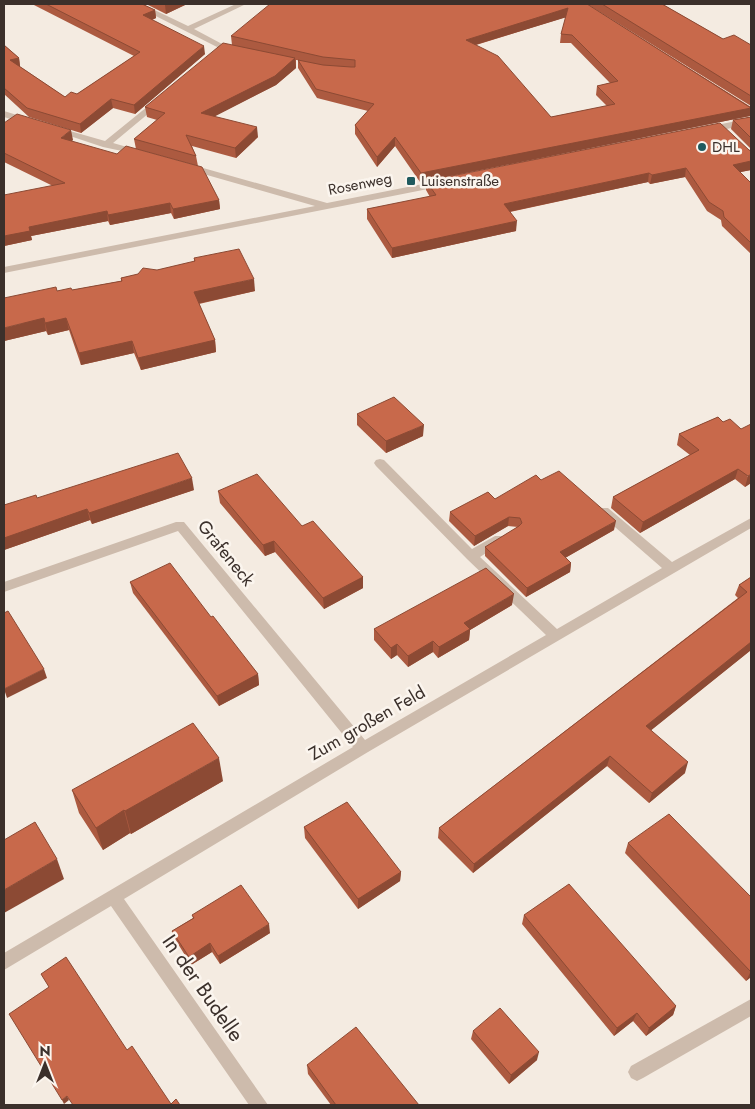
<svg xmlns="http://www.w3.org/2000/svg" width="755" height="1109" font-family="Jost,sans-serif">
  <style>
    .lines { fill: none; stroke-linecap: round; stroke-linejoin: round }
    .minor { fill: #cdbbac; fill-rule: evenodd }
    .wall { fill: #ac5a40; fill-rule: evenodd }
    .shaded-wall { fill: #8c4a34 }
    .building { fill: #c8694b; stroke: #8c4a34; fill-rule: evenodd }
    .poi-dot { fill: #1f5a5e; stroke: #fbf5ee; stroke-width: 2 }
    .labels { text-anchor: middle; stroke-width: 5; stroke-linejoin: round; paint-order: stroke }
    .far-poi-label { font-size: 15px; fill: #3b302b; stroke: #fbf5ee; text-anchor: start }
    .far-street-label { font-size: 15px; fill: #3b302b; stroke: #fbf5ee }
    .street-label { font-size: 18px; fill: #3b302b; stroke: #fbf5ee }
    .near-street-label { font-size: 21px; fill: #3b302b; stroke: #fbf5ee }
  </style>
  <rect width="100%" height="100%" fill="#f4ebe1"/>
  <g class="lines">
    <g class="minor">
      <path d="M 132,4 L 142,4 L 188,26 L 236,4 L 246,4 L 194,29 L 224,45 L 225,47 L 221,49 Z"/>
      <path d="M 158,98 L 162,101 L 161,103 L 113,143 L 141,151 L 141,155 L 103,147 L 52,130 L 56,127 L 105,141 Z"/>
      <path d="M 4,111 L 33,120 L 34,122 L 30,125 L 4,117 Z"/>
      <path d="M 751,118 L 751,124 L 707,133 L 703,130 L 707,127 Z"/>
      <path d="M 189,164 L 327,203 L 443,180 L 448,183 L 443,186 L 4,273 L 4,267 L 315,206 L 186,169 L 184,167 Z"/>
      <path d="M 380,459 L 384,460 L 472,549 L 495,536 L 503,536 L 505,539 L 503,542 L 480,557 L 557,629 L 662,568 L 600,514 L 598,511 L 600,508 L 608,508 L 672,562 L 751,518 L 751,528 L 368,752 L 124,899 L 268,1105 L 249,1105 L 111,906 L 4,970 L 4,953 L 353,747 L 178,531 L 4,592 L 4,582 L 176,522 L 184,522 L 365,740 L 546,635 L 467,559 L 376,466 L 374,463 L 376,460 Z"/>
      <path d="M 751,999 L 751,1016 L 643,1078 L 637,1081 L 631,1078 L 628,1072 L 631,1066 Z"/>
    </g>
  </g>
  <g class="wall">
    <path d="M 32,4 L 142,4 L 155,10 L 156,18 L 152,20 L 205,54 L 135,114 L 113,108 L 81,133 L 29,117 L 4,94 L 4,45 L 19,58 L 20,66 L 19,66 L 65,97 L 77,94 L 134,56 Z"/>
    <path d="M 146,4 L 185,4 L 185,5 L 166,14 Z"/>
    <path d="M 587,4 L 751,107 L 750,116 L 420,182 L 395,146 L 377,167 L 355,134 L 355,125 L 368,111 L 317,98 L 298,68 L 298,60 L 296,60 L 296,68 L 276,85 L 214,116 L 258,137 L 236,158 L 192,146 L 196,156 L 198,166 L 136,149 L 134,139 L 157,120 L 147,117 L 145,107 L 232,45 L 231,36 ZM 566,17 L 561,34 L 560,43 L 571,43 L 610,83 L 597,86 L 596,95 L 607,106 L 551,117 L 476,45 Z"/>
    <path d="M 587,4 L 662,4 L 723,39 L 751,45 L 751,106 Z"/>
    <path d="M 751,117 L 751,149 L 731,129 L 733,120 Z"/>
    <path d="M 4,123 L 73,140 L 71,141 L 219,200 L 220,209 L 174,219 L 171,213 L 110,225 L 108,221 L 31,236 L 32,240 L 4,246 L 53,186 L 4,162 Z"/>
    <path d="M 749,150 L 751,151 L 751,170 L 740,172 L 751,183 L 751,254 L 722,226 L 721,220 L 707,211 L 685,177 L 650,184 L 648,182 L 510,212 L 516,231 L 392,258 L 367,219 L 367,209 L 430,197 L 426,190 L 426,181 Z"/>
    <path d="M 194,258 L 255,291 L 199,304 L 215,340 L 216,352 L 141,370 L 134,353 L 81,365 L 69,330 L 48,335 L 46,331 L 4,341 L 57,291 L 72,290 L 121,281 L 121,278 L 194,262 Z"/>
    <path d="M 357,414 L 423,436 L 386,453 L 357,425 Z"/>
    <path d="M 718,417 L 751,483 L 745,487 L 735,479 L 640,533 L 611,508 L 613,497 L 690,455 L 677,445 L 679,434 Z"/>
    <path d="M 541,480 L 614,530 L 565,558 L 571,563 L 570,572 L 526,597 L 485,556 L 485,547 L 518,527 L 508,526 L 474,546 L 449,521 L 450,512 L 495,499 Z"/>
    <path d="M 194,490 L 92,524 L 90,520 L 4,550 L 4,505 L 37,498 Z"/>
    <path d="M 218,491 L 302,526 L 363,577 L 363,588 L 324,609 L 275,552 L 265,556 L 220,503 Z"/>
    <path d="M 751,577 L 751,650 L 651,730 L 685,773 L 649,803 L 607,766 L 473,873 L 438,838 L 439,828 L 738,598 L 735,595 L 739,585 Z"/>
    <path d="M 130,582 L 211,617 L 258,674 L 259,685 L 219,706 L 133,593 Z"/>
    <path d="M 512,605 L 470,630 L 469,640 L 438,658 L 433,652 L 408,667 L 397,655 L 391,659 L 374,640 L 374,629 Z"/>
    <path d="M 223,781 L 131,834 L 130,833 L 103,850 L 79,813 L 72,790 Z"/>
    <path d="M 304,827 L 401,872 L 400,881 L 358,909 L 305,838 Z"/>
    <path d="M 628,843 L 751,897 L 751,977 L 746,981 L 625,853 Z"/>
    <path d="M 192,915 L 270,933 L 220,964 L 212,952 L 191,965 L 175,939 L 172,931 L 193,918 Z"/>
    <path d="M 524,915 L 676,1006 L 673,1015 L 646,1036 L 633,1021 L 614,1036 L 522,924 Z"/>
    <path d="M 473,1031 L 537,1060 L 509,1084 L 471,1039 Z"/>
    <path d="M 307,1065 L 419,1105 L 331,1105 L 308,1074 Z"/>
  </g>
  <g class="shaded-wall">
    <path d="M 169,4 L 185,4 L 185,5 L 166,14 L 165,5 Z"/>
    <path d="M 568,8 L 567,17 L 465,48 L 466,40 Z"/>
    <path d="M 155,10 L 156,18 L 144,23 L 143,15 Z"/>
    <path d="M 204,46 L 205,54 L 135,114 L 134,105 Z"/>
    <path d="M 19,58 L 20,66 L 12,69 L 10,60 Z"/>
    <path d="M 295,58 L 296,68 L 276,85 L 202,123 L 201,113 Z"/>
    <path d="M 111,99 L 113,108 L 81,133 L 80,124 Z"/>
    <path d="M 751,108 L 750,116 L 420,182 L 421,173 Z"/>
    <path d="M 257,127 L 258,137 L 236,158 L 235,148 Z"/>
    <path d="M 71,130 L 73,140 L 63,147 L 61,138 Z"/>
    <path d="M 395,137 L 395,146 L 377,167 L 377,157 Z"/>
    <path d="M 751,161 L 751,170 L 731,174 L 733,165 Z"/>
    <path d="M 686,168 L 685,177 L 650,184 L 652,175 Z"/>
    <path d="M 649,173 L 648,182 L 503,213 L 504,204 Z"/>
    <path d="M 219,200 L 220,209 L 174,219 L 173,209 Z"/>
    <path d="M 170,203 L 171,213 L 110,225 L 108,215 Z"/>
    <path d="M 107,211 L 108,221 L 31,236 L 32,240 L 4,246 L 4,236 L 29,227 Z"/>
    <path d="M 517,221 L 516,231 L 392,258 L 392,248 Z"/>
    <path d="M 254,279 L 255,291 L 196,304 L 194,292 Z"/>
    <path d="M 44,318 L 46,331 L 4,341 L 4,328 Z"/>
    <path d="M 66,318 L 69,330 L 48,335 L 45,323 Z"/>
    <path d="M 215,340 L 216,352 L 141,370 L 138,358 Z"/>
    <path d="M 132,341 L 134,353 L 81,365 L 79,353 Z"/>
    <path d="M 424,425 L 423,436 L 386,453 L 386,441 Z"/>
    <path d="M 738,469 L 735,479 L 640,533 L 643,522 Z"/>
    <path d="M 751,474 L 751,483 L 745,487 L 748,476 Z"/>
    <path d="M 192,478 L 194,490 L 92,524 L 89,513 Z"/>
    <path d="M 87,509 L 90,520 L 4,550 L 4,538 Z"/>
    <path d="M 509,517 L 508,526 L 474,546 L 475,536 Z"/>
    <path d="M 616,521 L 614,530 L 558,562 L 560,552 Z"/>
    <path d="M 274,541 L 275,552 L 265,556 L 263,545 Z"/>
    <path d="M 571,563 L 570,572 L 526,597 L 527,588 Z"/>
    <path d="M 363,577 L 363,588 L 324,609 L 323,598 Z"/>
    <path d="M 514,594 L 512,605 L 470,630 L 469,640 L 438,658 L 439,647 L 464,623 Z"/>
    <path d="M 433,641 L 433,652 L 408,667 L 408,656 Z"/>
    <path d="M 751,642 L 751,650 L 644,736 L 646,726 Z"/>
    <path d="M 397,644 L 397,655 L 391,659 L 391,648 Z"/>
    <path d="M 44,669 L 47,678 L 7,698 L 4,689 Z"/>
    <path d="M 258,674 L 259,685 L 219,706 L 217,696 Z"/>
    <path d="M 610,756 L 607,766 L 473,873 L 474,864 Z"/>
    <path d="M 219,758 L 223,781 L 131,834 L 125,811 Z"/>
    <path d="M 688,762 L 685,773 L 649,803 L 652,793 Z"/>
    <path d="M 124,810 L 130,833 L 103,850 L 96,828 Z"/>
    <path d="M 57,859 L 64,879 L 4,913 L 4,890 Z"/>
    <path d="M 401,872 L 400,881 L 358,909 L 358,899 Z"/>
    <path d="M 269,924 L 270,933 L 220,964 L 218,956 Z"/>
    <path d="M 210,943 L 212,952 L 191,965 L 189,957 Z"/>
    <path d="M 751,971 L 751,977 L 746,981 Z"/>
    <path d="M 676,1006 L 673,1015 L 646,1036 L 649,1028 Z"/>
    <path d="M 637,1013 L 633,1021 L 614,1036 L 617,1028 Z"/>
    <path d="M 539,1052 L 537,1060 L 509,1084 L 511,1075 Z"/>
    <path d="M 67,1096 L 69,1100 L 64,1104 L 62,1100 Z"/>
  </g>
  <g class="building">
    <path d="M 46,4 L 142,4 L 155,10 L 143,15 L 204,46 L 134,105 L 111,99 L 80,124 L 27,108 L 4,88 L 4,45 L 19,58 L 10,60 L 65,97 L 71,92 L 77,94 L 140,52 Z"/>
    <path d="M 270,4 L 587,4 L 751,108 L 421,173 L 395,137 L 377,157 L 355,125 L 374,104 L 316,89 L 298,60 L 323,65 L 351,67 L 355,67 L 355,60 L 323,57 L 231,36 ZM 568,8 L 561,34 L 572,35 L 618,81 L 597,86 L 615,104 L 551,117 L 498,56 L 466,40 Z"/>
    <path d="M 602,4 L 662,4 L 723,39 L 734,35 L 751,45 L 751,96 Z"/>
    <path d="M 223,43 L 295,58 L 275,76 L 201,113 L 257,127 L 235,148 L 186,135 L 196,156 L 134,139 L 165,113 L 145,107 Z"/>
    <path d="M 17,114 L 71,130 L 61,138 L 117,154 L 126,146 L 202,167 L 219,200 L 173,209 L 170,203 L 108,215 L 107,211 L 29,227 L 30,231 L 4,236 L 4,195 L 65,183 L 4,153 L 4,123 Z"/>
    <path d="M 751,117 L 751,138 L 733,120 Z"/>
    <path d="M 720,123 L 749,150 L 751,151 L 751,161 L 733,165 L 751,183 L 751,243 L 724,217 L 723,211 L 709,202 L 686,168 L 652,175 L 649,173 L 504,204 L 517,221 L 392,248 L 367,209 L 436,195 L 426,181 Z"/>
    <path d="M 239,249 L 254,279 L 194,292 L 215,340 L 138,358 L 132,341 L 79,353 L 66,318 L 45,323 L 44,318 L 4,328 L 4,298 L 56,287 L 57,291 L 71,288 L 72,290 L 122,281 L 121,278 L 138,274 L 143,268 L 157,270 L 195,261 L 194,258 Z"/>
    <path d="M 394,397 L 424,425 L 386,441 L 357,414 Z"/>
    <path d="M 718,417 L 723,422 L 730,419 L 741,429 L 751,424 L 751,474 L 748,476 L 738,469 L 643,522 L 613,497 L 699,450 L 679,434 Z"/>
    <path d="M 178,453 L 192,478 L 89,513 L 87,509 L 4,538 L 4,505 L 36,495 L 37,498 Z"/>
    <path d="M 559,471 L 616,521 L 560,552 L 571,563 L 527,588 L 485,547 L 519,526 L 522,523 L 520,518 L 509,517 L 475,536 L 450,512 L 488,492 L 495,499 L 536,475 L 541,480 Z"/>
    <path d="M 257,474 L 302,526 L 313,521 L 363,577 L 323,598 L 274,541 L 263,545 L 218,491 Z"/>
    <path d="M 170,563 L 211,617 L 213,616 L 258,674 L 217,696 L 130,582 Z"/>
    <path d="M 486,568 L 514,594 L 464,623 L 470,629 L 439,647 L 433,641 L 408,656 L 397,644 L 391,648 L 374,629 Z"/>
    <path d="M 751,577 L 751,642 L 646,726 L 688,762 L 652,793 L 610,756 L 474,864 L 439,828 L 747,592 L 739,585 Z"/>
    <path d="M 8,611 L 44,669 L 4,689 L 4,613 Z"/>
    <path d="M 193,723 L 219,758 L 125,811 L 124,810 L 96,828 L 72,790 Z"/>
    <path d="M 347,802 L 401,872 L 358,899 L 304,827 Z"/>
    <path d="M 669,814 L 751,897 L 751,972 L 628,843 Z"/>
    <path d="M 35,822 L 57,859 L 4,890 L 4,840 Z"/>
    <path d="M 569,884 L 676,1006 L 649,1028 L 637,1013 L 617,1028 L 524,915 Z"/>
    <path d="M 241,885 L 269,924 L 218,956 L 210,943 L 189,957 L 172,931 L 194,918 L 192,915 Z"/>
    <path d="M 66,957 L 127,1050 L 132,1046 L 171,1104 L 176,1099 L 180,1105 L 73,1105 L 67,1096 L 62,1100 L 9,1014 L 49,987 L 41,974 Z"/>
    <path d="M 500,1008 L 539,1052 L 511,1075 L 473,1031 Z"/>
    <path d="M 356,1027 L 419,1105 L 336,1105 L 307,1065 Z"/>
  </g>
  <g class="poi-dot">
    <circle cx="702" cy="147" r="5"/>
    <rect x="406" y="176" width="10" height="10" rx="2.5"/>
  </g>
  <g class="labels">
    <g class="far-poi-label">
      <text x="712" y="152">DHL</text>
      <text x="421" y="186">Luisenstraße</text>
    </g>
    <g class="far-street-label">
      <text transform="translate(360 184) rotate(-11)" y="5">Rosenweg</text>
    </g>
    <g class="street-label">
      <text transform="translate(226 553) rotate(51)" y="6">Grafeneck</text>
      <text transform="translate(367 723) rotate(-30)" y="6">Zum großen Feld</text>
    </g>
    <g class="near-street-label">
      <text transform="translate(203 988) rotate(55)" y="7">In der Budelle</text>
    </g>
  </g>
  <rect width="755" height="1109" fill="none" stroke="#3b302b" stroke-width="10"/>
  <g transform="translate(45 1064)" stroke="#fbf5ee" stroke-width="4" paint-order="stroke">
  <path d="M0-4L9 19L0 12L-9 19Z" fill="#3b302b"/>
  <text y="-8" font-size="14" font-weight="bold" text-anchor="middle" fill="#3b302b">N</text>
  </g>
</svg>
